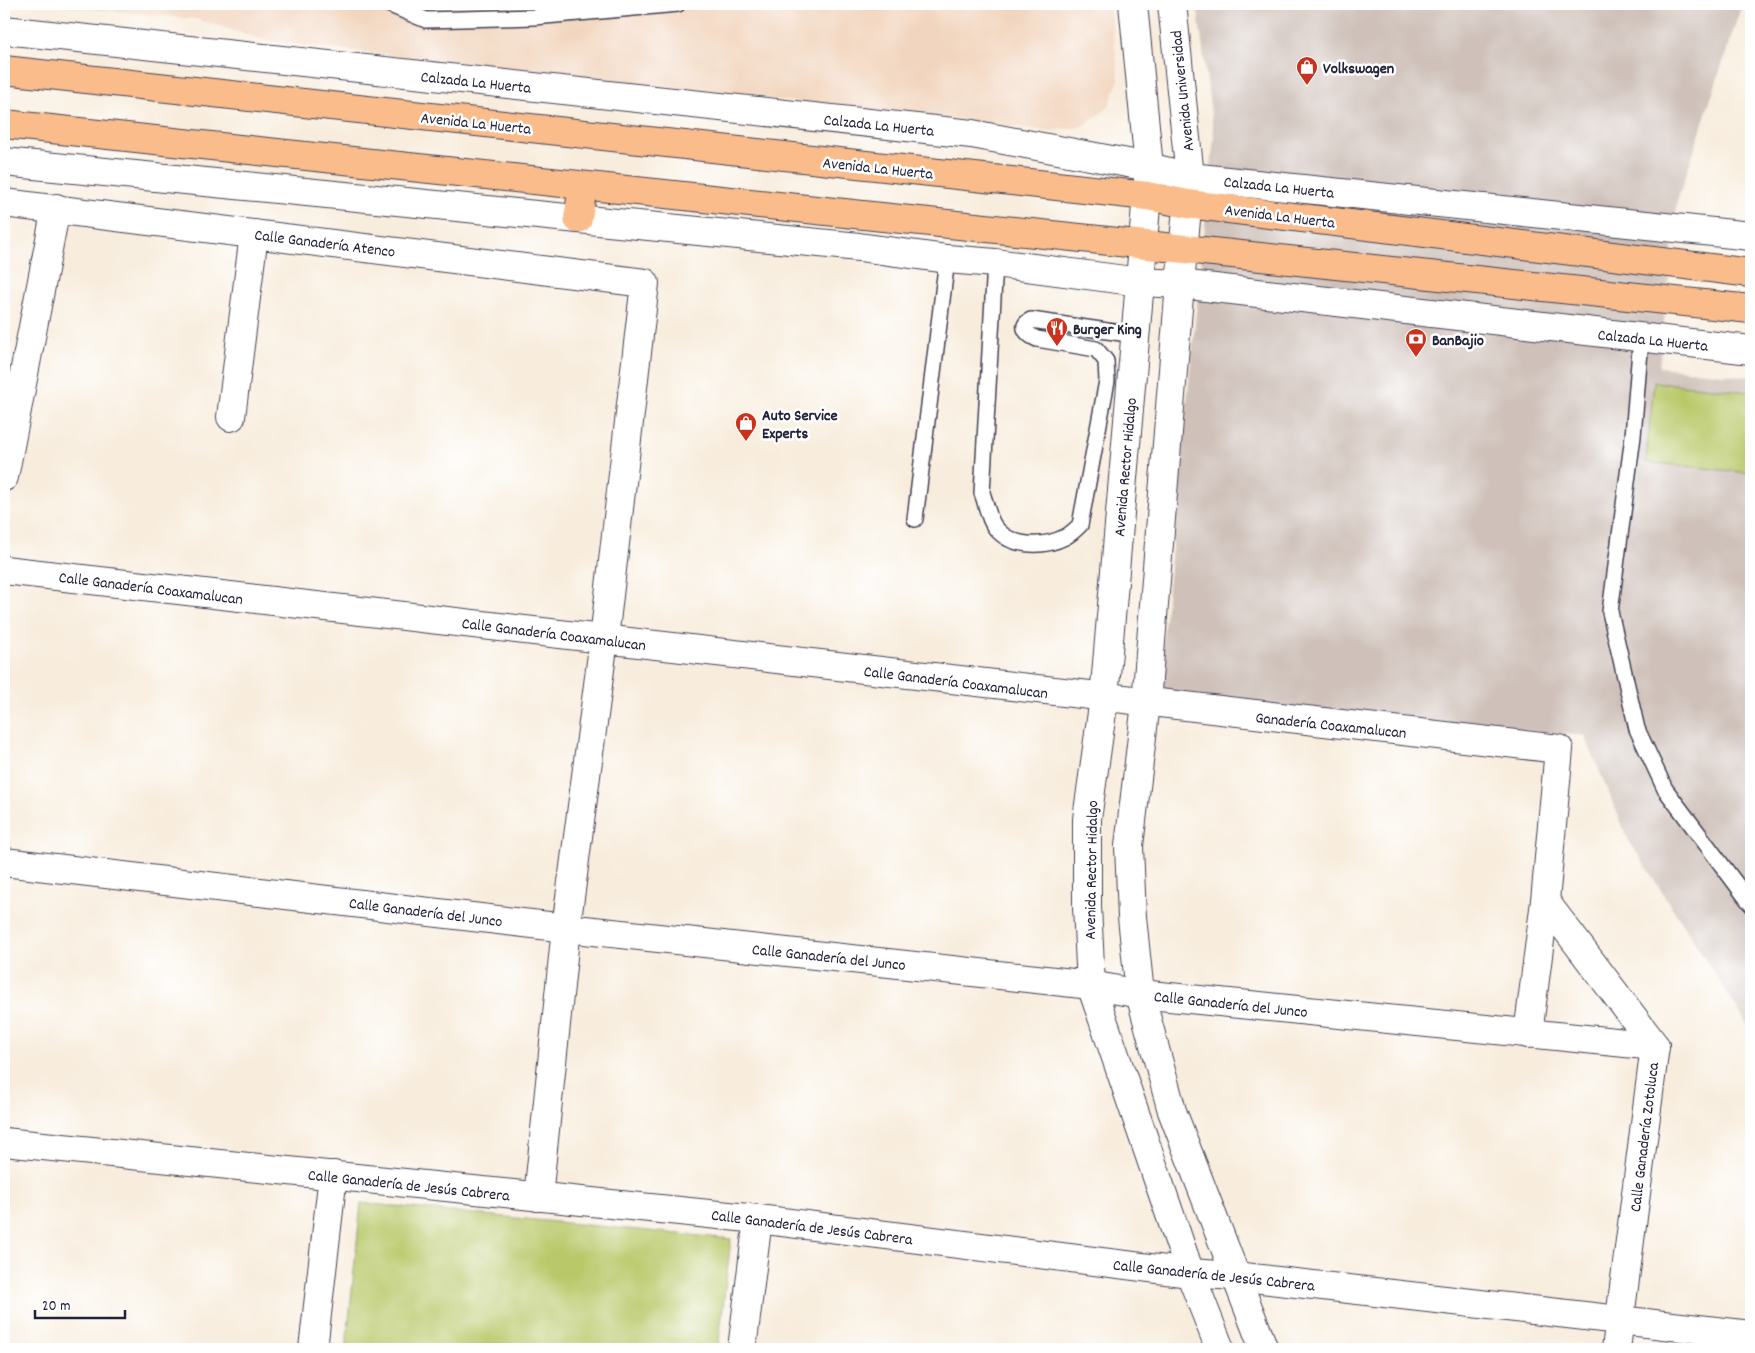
<svg xmlns="http://www.w3.org/2000/svg" width="1755" height="1353" font-family="Dekko,sans-serif">
  <style>
    .built { fill: #f2d5be }
    .industrial { fill: #cfc1ba }
    .green { fill: #b9c96b; stroke: #6e7653 }
    .lines { fill: none; stroke-linecap: round; stroke-linejoin: round }
    .service-casing { stroke: #424053; stroke-width: 18 }
    .minor-casing { stroke: #424053; stroke-width: 30 }
    .tertiary-casing { stroke: #424053; stroke-width: 30 }
    .primary-casing { stroke: #424053; stroke-width: 30 }
    .service { stroke: #fff; stroke-width: 15 }
    .minor { stroke: #fff; stroke-width: 28 }
    .tertiary { stroke: #fff; stroke-width: 28 }
    .primary { stroke: #fabc8b; stroke-width: 28 }
    .labels { text-anchor: middle; stroke-width: 5; stroke-linejoin: round; paint-order: stroke }
    .poi-label { font-size: 16px; font-weight: bold; fill: #22223b; stroke: #fff; text-anchor: start }
    .street-label { font-size: 16px; fill: #22223b; stroke: #fff }
  </style>
  <rect width="100%" height="100%" fill="#fff"/>
  <filter id="ink" filterUnits="userSpaceOnUse"><feTurbulence type="fractalNoise" baseFrequency=".02" numOctaves="2"/><feDisplacementMap in="SourceGraphic" scale="10" xChannelSelector="R" yChannelSelector="G"/><feConvolveMatrix kernelMatrix="1 2 1 2 8 2 1 2 1" color-interpolation-filters="sRGB"/></filter>
  <filter id="wash" filterUnits="userSpaceOnUse"><feTurbulence type="fractalNoise" baseFrequency=".0096" numOctaves="4" result="noise"/><feDisplacementMap in="SourceGraphic" scale="20" xChannelSelector="R" yChannelSelector="G"/><feGaussianBlur stdDeviation="1.12" result="paint"/><feColorMatrix in="noise" values="0 0 0 0 0 0 0 0 0 0 0 0 0 0 0 0 0 1.4 0 .05"/><feComposite in="paint" operator="in"/></filter>
  <g filter="url(#wash)">
    <rect width="100%" height="100%" fill="#f8eddd"/>
    <path class="built" d="M 42,4 L 1109,4 L 1119,79 L 1108,108 L 1082,127 L 1049,131 L 267,41 L 195,19 Z"/>
    <path class="industrial" d="M 1197,4 L 1742,4 L 1677,202 L 1659,367 L 1751,377 L 1751,1037 L 1747,1024 L 1628,839 L 1585,736 L 1157,697 L 1214,137 Z"/>
    <g class="green">
      <path d="M 1654,382 L 1751,392 L 1751,473 L 1646,462 Z"/>
      <path d="M 361,1203 L 731,1239 L 718,1349 L 346,1349 Z"/>
    </g>
  </g>
  <g filter="url(#ink)">
    <g class="lines">
      <g class="service-casing">
        <g id="service">
          <path d="M 388,4 L 426,20 L 534,17 L 678,4"/>
          <path d="M 995,263 L 982,493 C 986,503 988,517 994,526 C 1010,548 1043,548 1065,537 C 1071,534 1076,529 1080,525 L 1107,381 L 1106,361 L 1096,349 L 1037,339 C 1028,335 1018,326 1031,320 L 1135,335"/>
          <path d="M 1641,338 L 1633,436 L 1610,612 L 1637,729 L 1665,789 L 1751,904"/>
          <path d="M 915,519 L 947,259"/>
        </g>
      </g>
      <g class="minor-casing">
        <g id="minor">
          <path d="M 4,203 L 645,283 L 604,639 L 566,928 L 538,1197"/>
          <path d="M 1140,282 L 1104,698 L 1087,819 L 1087,907 L 1091,985 L 1190,1273 L 1220,1349"/>
          <path d="M 1180,284 L 1146,703 L 1129,846 L 1132,917 L 1140,994 L 1172,1111 L 1264,1349"/>
          <path d="M 231,417 L 254,234"/>
          <path d="M 4,477 L 56,208"/>
          <path d="M 4,570 C 522,629 1040,691 1559,749 L 1545,901 L 1528,1034"/>
          <path d="M 4,862 L 566,928 L 1091,985 L 1140,994 L 1655,1046"/>
          <path d="M 1545,901 L 1655,1046 L 1616,1349"/>
          <path d="M 4,1142 L 758,1219 L 1190,1273 L 1235,1276 L 1751,1335"/>
          <path d="M 313,1349 L 333,1175"/>
          <path d="M 742,1349 L 758,1219"/>
        </g>
      </g>
      <g class="tertiary-casing">
        <g id="tertiary">
          <path d="M 1133,4 L 1149,167 L 1140,282"/>
          <path d="M 1172,4 L 1190,177 L 1180,284"/>
          <path d="M 4,30 L 972,134 L 1149,167 L 1190,177 L 1751,236"/>
          <path d="M 4,162 L 859,247 L 947,259 L 995,263 L 1140,282 L 1180,284 L 1751,350"/>
        </g>
      </g>
      <g class="primary-casing">
        <g id="primary">
          <path d="M 4,70 L 1147,196 L 1188,204 L 1751,273"/>
          <path d="M 4,124 L 1751,309"/>
          <path d="M 578,219 L 583,186"/>
        </g>
      </g>
      <use href="#service" class="service"/>
      <use href="#minor" class="minor"/>
      <use href="#tertiary" class="tertiary"/>
      <use href="#primary" class="primary"/>
    </g>
  </g>
  <defs>
    <g id="shop-pin" transform="scale(1.125)"><path d="M0 17L-7.5 6A9.5 9.5 0 1 1 7.5 6Z" fill="#c8321e" stroke="#fff"/><path d="M-5-2.5h2.3a2.7 3.5 0 0 1 5.4 0H5L5.5 6h-11ZM-1.5-2.5h3a1.5 2.3 0 0 0-3 0Z" fill="#fff"/></g>
    <g id="restaurant-pin" transform="scale(1.125)"><path d="M0 17L-7.5 6A9.5 9.5 0 1 1 7.5 6Z" fill="#c8321e" stroke="#fff"/><path d="M-5-6h1v4h1v-4h1v4h1v-4h1v5L-1.5 .5V6h-2V.5L-5-1ZM5-6V6H3V1.5H1.5Q1.5-4 5-6Z" fill="#fff"/></g>
    <g id="bank-pin" transform="scale(1.125)"><path d="M0 17L-7.5 6A9.5 9.5 0 1 1 7.5 6Z" fill="#c8321e" stroke="#fff"/><path d="M-6-4H6V4H-6ZM0-2.3a2.3 2.3 0 1 0 0 4.6a2.3 2.3 0 1 0 0-4.6Z" fill="#fff"/></g>
  </defs>
  <g fill-rule="evenodd">
    <use href="#shop-pin" x="1307" y="67"/>
    <use href="#restaurant-pin" x="1057" y="328"/>
    <use href="#bank-pin" x="1416" y="339"/>
    <use href="#shop-pin" x="746" y="423"/>
  </g>
  <g class="labels">
    <g class="poi-label">
      <text x="1323" y="73">Volkswagen</text>
      <text x="1073" y="334">Burger King</text>
      <text x="1432" y="345">BanBajio</text>
      <text x="762" y="420">Auto Service<tspan x="762" dy="18">Experts</tspan></text>
    </g>
    <g class="street-label">
      <text transform="translate(476 81) rotate(6)" y="6">Calzada La Huerta</text>
      <text transform="translate(1181 91) rotate(-96)" y="6">Avenida Universidad</text>
      <text transform="translate(476 122) rotate(6)" y="6">Avenida La Huerta</text>
      <text transform="translate(879 124) rotate(6)" y="6">Calzada La Huerta</text>
      <text transform="translate(878 167) rotate(6)" y="6">Avenida La Huerta</text>
      <text transform="translate(1279 186) rotate(6)" y="6">Calzada La Huerta</text>
      <text transform="translate(1280 215) rotate(7)" y="6">Avenida La Huerta</text>
      <text transform="translate(325 242) rotate(7)" y="6">Calle Ganadería Atenco</text>
      <text transform="translate(1653 339) rotate(6)" y="6">Calzada La Huerta</text>
      <text transform="translate(1124 467) rotate(-85)" y="6">Avenida Rector Hidalgo</text>
      <text transform="translate(151 587) rotate(7)" y="6">Calle Ganadería Coaxamalucan</text>
      <text transform="translate(554 633) rotate(7)" y="6">Calle Ganadería Coaxamalucan</text>
      <text transform="translate(956 681) rotate(7)" y="6">Calle Ganadería Coaxamalucan</text>
      <text transform="translate(1331 724) rotate(6)" y="6">Ganadería Coaxamalucan</text>
      <text transform="translate(1090 870) rotate(-89)" y="6">Avenida Rector Hidalgo</text>
      <text transform="translate(426 911) rotate(7)" y="6">Calle Ganadería del Junco</text>
      <text transform="translate(829 956) rotate(6)" y="6">Calle Ganadería del Junco</text>
      <text transform="translate(1231 1003) rotate(6)" y="6">Calle Ganadería del Junco</text>
      <text transform="translate(1643 1137) rotate(-83)" y="6">Calle Ganadería Zotoluca</text>
      <text transform="translate(409 1184) rotate(6)" y="6">Calle Ganadería de Jesús Cabrera</text>
      <text transform="translate(812 1226) rotate(7)" y="6">Calle Ganadería de Jesús Cabrera</text>
      <text transform="translate(1214 1274) rotate(6)" y="6">Calle Ganadería de Jesús Cabrera</text>
    </g>
  </g>
  <rect width="1755" height="1353" fill="none" stroke="#fff" stroke-width="20"/>
  <path d="M35 1310v8h90v-8" fill="none" stroke="#22223b" stroke-width="2.5"/>
  <text x="42" y="1310" font-size="15" fill="#22223b" stroke="#ffffff" stroke-width="4" paint-order="stroke">20 m</text>
</svg>
